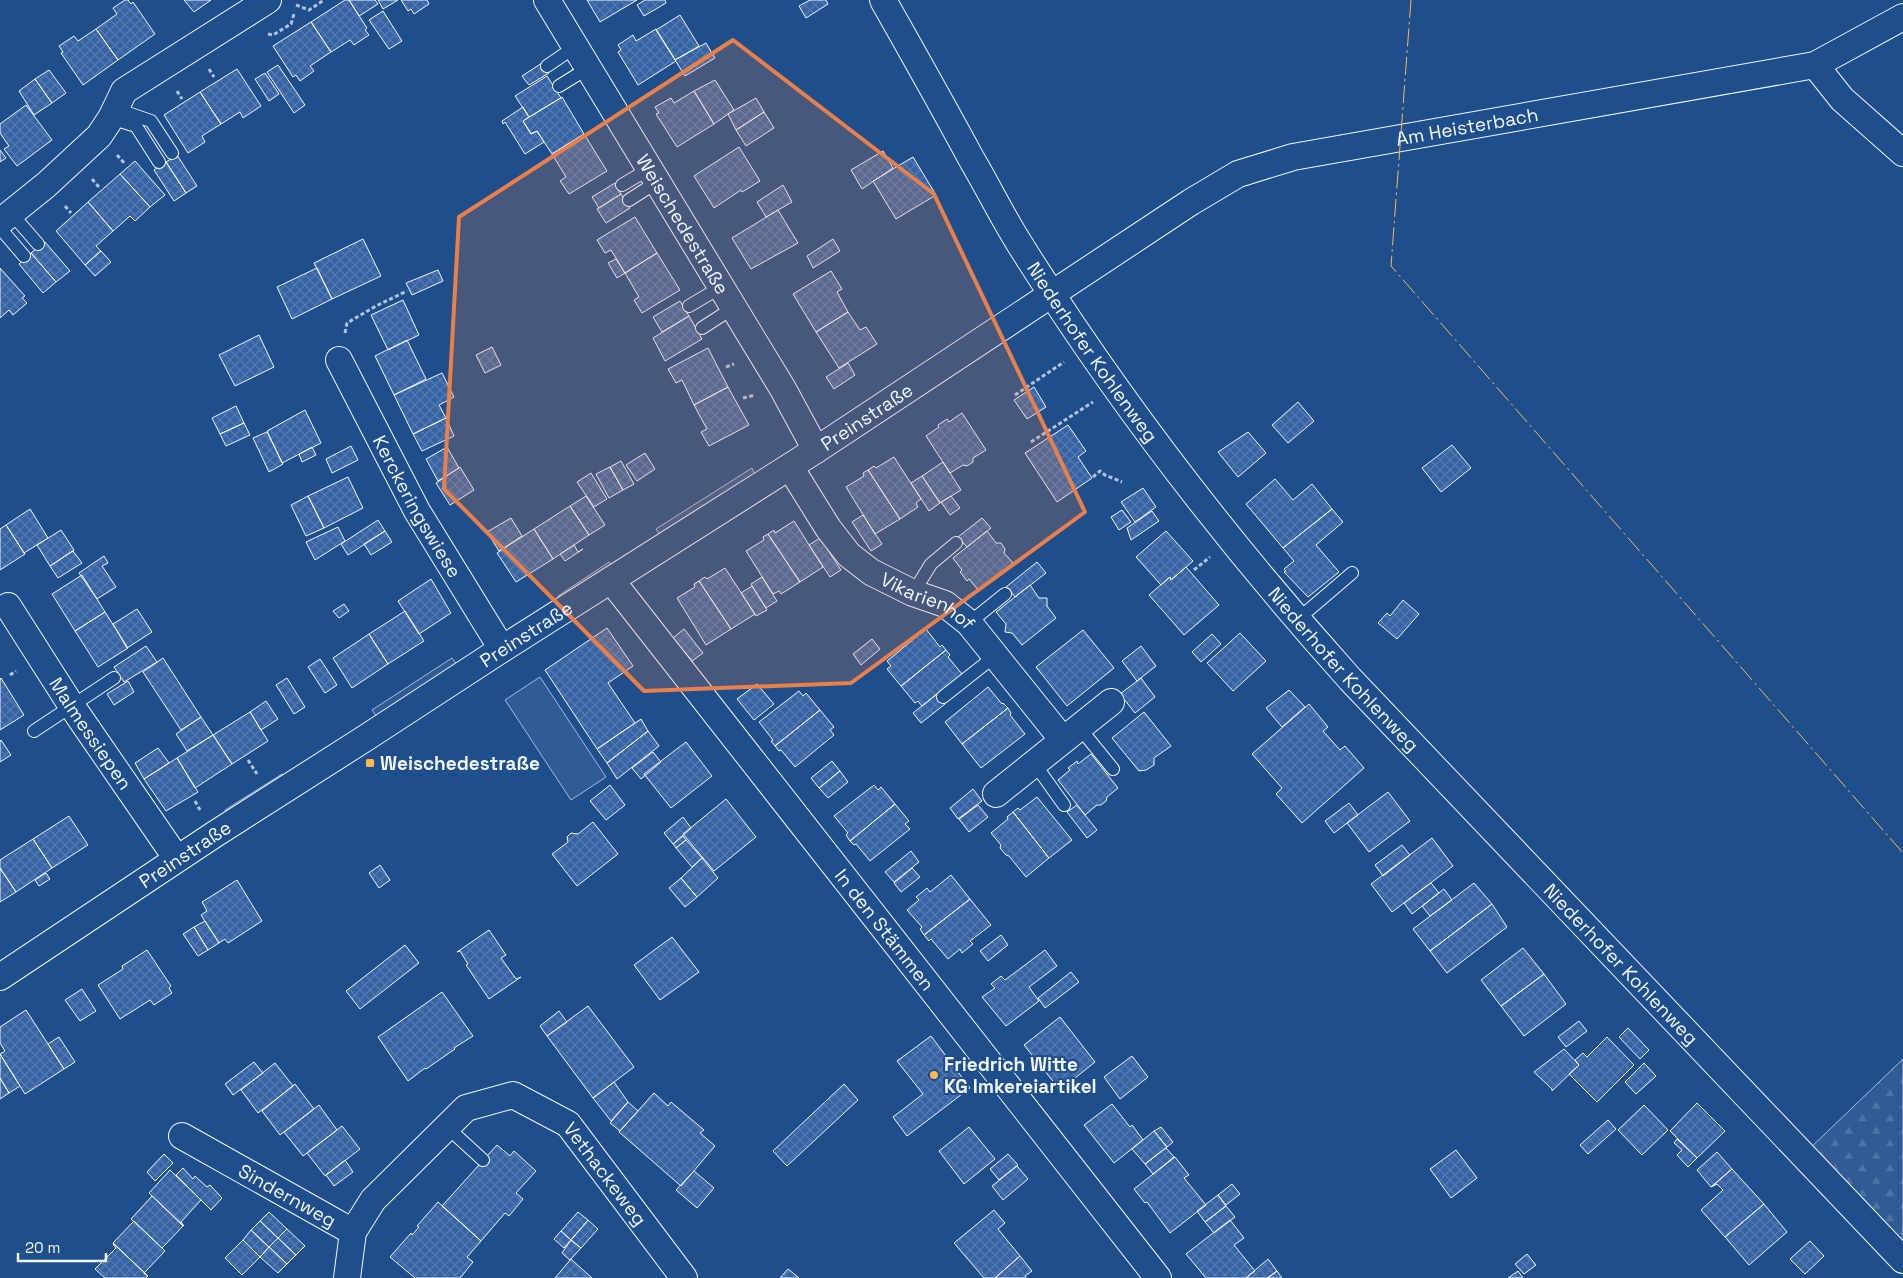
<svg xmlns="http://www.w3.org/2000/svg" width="1903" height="1278" viewBox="0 0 1903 1278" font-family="'Space Grotesk',sans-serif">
<defs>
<pattern id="forest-firs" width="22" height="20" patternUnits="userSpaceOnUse" patternTransform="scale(1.25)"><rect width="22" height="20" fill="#305b95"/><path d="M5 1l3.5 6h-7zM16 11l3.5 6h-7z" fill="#4e73a5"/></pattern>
<pattern id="building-cross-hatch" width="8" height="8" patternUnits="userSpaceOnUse" patternTransform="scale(1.25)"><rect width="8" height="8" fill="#3563a3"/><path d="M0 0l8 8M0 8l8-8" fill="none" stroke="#537ab1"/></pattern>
</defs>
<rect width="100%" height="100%" fill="#1f4e8c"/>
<path fill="#305b95" stroke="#a8bbd7" d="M752,468l4,9 -94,61 -6,-9z
M609,562l4,7 -51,33 -4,-6z
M452,658l5,7 -80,52 -5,-7z
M540,677l66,100 -35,23 -66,-100z
M282,774l5,7 -57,37 -5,-8z"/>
<path fill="url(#forest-firs)" stroke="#a8bbd7" d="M1903,1059v201l-100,-105z"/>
<path fill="url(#building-cross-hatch)" stroke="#f2f6ff" d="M125,0h3l3,4 2,-2 22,32 -37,26 -22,-31 21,-15 -4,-6z
M184,0h27l-17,12z
M345,0h4l18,28 -2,2 4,5 -15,10 -4,-5 -19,12 -20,-30z
M349,0h26l3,4 -19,12z
M378,0h20l-15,9z
M401,0h26l2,4 -15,10 -3,-5 -3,2z
M587,0h50l-37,22z
M645,0h20l1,3 -22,13 -7,-11z
M810,0h16l2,4 -22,14 -7,-12z
M383,11l19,30 -13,8 -20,-29z
M680,15l19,31 -24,14 -19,-30z
M311,22l20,30 -21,14 4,5 -14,10 -4,-6 -3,2 -20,-31z
M96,29l22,31 -35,25 -22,-32 2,-1 -4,-6 15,-10 4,5z
M656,29l20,32 -38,24 -20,-33 3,-2 -3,-5 15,-10 3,6z
M706,43l9,15 -30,18 -10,-16z
M542,63l7,10 -20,12 -7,-9z
M278,65l27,40 -11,8 -27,-41z
M237,69l24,37 -18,12 -3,-6 -19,12 -21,-32z
M49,70l17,23 -14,10 -17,-24z
M265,73l14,21 -10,7 -14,-22z
M547,76l14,22 -32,19 -14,-21z
M35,79l17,24 -18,12 -15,-24z
M715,80l19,30 -20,14 -20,-33z
M694,91l20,33 -37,23 -21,-33 3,-1 -4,-6 16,-9 3,5z
M200,92l21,32 -19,12 3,6 -17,11 -24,-38z
M562,97l22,37 -32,20 -15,-23 -6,3 -8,-13z
M756,98l8,14 -28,18 -8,-16z
M26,105l26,35 -35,26 -13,-17 5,-3 -9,-13v-9z
M523,107l6,10 -6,4 8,13 6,-3 7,11 -19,12 -20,-32 -2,2 -1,-3z
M764,112l10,16 -28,18 -10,-16z
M584,134l23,37 -38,23 -9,-13 6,-4 -14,-23z
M739,147l21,34 -18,11 -1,-2 -27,18 -20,-32z
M0,150l6,8 -6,4z
M883,151l10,17 -31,21 -11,-19z
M177,155l20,31 -11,7 -20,-31z
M913,157l23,38 -40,24 -23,-38z
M135,161l30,34 -15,12 -30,-33z
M166,162l20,31 -12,8 -20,-31z
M120,174l30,33 -15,14 -5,-5 -17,15 -25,-29z
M615,183l6,11 -22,14 -7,-11z
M783,185l9,17 -26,15 -9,-15z
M621,194l9,14 -24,15 -9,-14z
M88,202l25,29 -17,15 5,5 -16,14 -29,-34z
M778,210l20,33 -47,26 -19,-31z
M635,217l22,36 -32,20 -14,-23 -6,3 -8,-13z
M363,239l18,37 -49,23 -18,-36z
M833,239l7,12 -27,17 -6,-12z
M45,242l25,29 -14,11 -25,-29z
M101,251l10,11 -16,14 -10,-11z
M31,253l25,29 -13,11 -24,-29z
M657,253l23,37 -38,23 -8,-13 5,-3 -14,-24z
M616,259l9,14 -8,5 -9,-15z
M0,268l25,28 -3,2 5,5 -14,12 -4,-5 -9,8z
M317,268l15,31 -40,20 -15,-32z
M438,270l5,11 -31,14 -6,-12z
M831,271l11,18 -5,3 11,20 -32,20 -23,-38z
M403,300l16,35 -31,15 -17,-35z
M680,301l9,15 -27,16 -9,-15z
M848,312l12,18 6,-3 11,17 -38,24 -23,-36z
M689,316l13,23 -37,22 -12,-23z
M259,335l15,32 -39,19 -16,-31z
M407,340l19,39 -32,16 -19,-39z
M492,347l9,18 -16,8 -9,-18z
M708,348l20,39 -34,18 -12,-25 -6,3 -8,-14z
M848,363l7,12 -21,14 -8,-12z
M442,373l12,24 -15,8 7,13 -33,16 -19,-39z
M728,387l21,38 -40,21 -8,-14 6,-3 -13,-24z
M1034,387l12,20 -19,12 -13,-19z
M1298,402l16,19 -26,22 -16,-18z
M236,406l8,17 -24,11 -8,-16z
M305,410l16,33 -39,20 -15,-32z
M962,413l24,37 -13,8v4l-6,4 -4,-1 -13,8 -24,-37 13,-9 -1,-2 9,-6 2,3z
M446,418l8,18 -32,15 -9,-17z
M244,423l6,12 -24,11 -6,-12z
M1068,425l18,26 -8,6 14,21 -35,24 -32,-49z
M267,432l16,32 -14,8 -16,-34z
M1248,432l18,21 -28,24 -20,-25z
M1452,445l19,23 -30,24 -19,-24z
M351,446l7,14 -26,13 -6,-14z
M312,447l4,8 -14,7 -3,-8z
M447,447l12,21 -21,13 -12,-22z
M645,453l10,16 -18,12 -11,-16z
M894,457l27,42 -5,4 2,4 -18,12 -32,-49 6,-4 2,2z
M621,461l13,23 -11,6 -13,-23z
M943,462l18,28 -21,13 -18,-27z
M460,467l14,23 -24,15 -14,-22z
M610,467l13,23 -14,8 -13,-24z
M868,470l32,49 -25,15 -29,-47 18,-11 -1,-3z
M591,473l16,26 -13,8 -17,-25z
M922,476l18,27 -11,8 -18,-28z
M348,477l15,31 -39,20 -16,-32z
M1275,479l18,21 19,-16 20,25 -49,39 -37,-44z
M1143,488l13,19 -21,15 -14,-20z
M308,496l16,32 -18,8 -15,-31z
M586,496l19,29 -16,10 -19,-29z
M951,496l9,12 -10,7 -9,-13z
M570,506l19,29 -36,24 -19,-30z
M30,509l18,29 -24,15 -18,-28z
M1332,509l11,13 -27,23 23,27 -31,25 -24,-25 2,-1 -2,-2 10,-8 -11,-13z
M1122,510l9,12 -12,8 -8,-13z
M1152,511l7,10 -28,19 -4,-12z
M863,515l19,29 -11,7 -19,-29z
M511,518l11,18 -23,15 -12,-19z
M982,518l9,10 -24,19 -9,-10z
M378,520l7,11 -37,24 -7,-11z
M794,521l29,46 -23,15 -32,-48 6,-4 1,3z
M6,525l19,29 -25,16v-41z
M338,527l7,14 -30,19 -9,-18z
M534,529l19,30 -37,23 -19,-29z
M61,530l13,20 -24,16 -13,-21z
M385,531l7,11 -21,13 -7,-11z
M987,531l9,12h5l4,6 -1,4 10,11 -35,27 -10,-12 -2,2 -7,-9 2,-2 -9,-12z
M1166,531l27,30 -22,19 -1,-3 -9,8 -25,-28z
M768,534l32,48 -19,12 -2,-3 -6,3 -27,-43 18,-11 -1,-3z
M820,538l21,32 -11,7 -21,-32z
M574,545l4,7 5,-3 -18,12 -5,-7z
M73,551l9,12 -24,15 -8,-12z
M104,556l4,7 -6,3 14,21 -19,12 -18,-26z
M1037,562l9,11 -31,24 -9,-10z
M1186,567l33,38 -35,30 -35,-40 21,-18 1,3z
M725,568l30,46 -24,15 -32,-48 6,-4 2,2z
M82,575l23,37 -30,19 -23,-37z
M762,577l15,24 -11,7 -15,-24z
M431,579l20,34 -32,21 -21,-33z
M699,581l32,48 -25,16 -29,-47 18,-11 -1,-3z
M1030,585l9,13h8v8l9,12 -34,27 -10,-12 -7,-1 1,-8 -10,-12z
M752,586l15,24 -11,6 -15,-23z
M1403,600l16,14 -22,25 -19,-16 9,-10 3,3z
M344,604l5,7 -10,7 -6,-7z
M137,609l15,23 -25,16 -14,-24z
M405,611l19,30 -36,23 -19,-30z
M105,612l23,36 -30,19 -23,-36z
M607,628l26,38 -25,17 27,40 -38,26 -52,-79z
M684,629l19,24 -11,8 -19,-23z
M926,629l14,18 2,-2 4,5 -45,36 -14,-17 4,-3 -4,-5z
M1083,630l31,38 -47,38 -31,-39z
M1240,633l26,28 -33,30 -26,-28z
M369,634l19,30 -36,24 -19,-30z
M1212,634l9,10 -20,18 -9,-10z
M872,639l8,10 -19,16 -8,-11z
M146,646l11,16 -33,20 -10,-15z
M1141,646l15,20 -19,15 -15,-20z
M946,650l4,5 -2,2 14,17 -40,32 -4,-5 -3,2 -14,-17z
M163,658l38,59 -20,13 -38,-58z
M320,659l17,26 -12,8 -17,-26z
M1,678l23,37 -24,15v-51z
M287,678l18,29 -11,7 -18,-29z
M1141,678l14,19 -20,16 -15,-19z
M128,681l6,11 -20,13 -7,-11z
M757,684l17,20 -20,16 -17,-21z
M988,687l14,17 1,-1 5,5 -46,36 -17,-22z
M1289,690l16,17 -23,20 -16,-19z
M799,691l4,5 3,-3 14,17 -45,36 -4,-5 2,-1 -14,-18z
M937,694l8,10 -24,19 -8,-10z
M266,701l12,18 -17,11 -11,-18z
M1309,704l19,23 -5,4 17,19 5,-4 19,22 -62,55 -26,-29 6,-6 -30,-34z
M1008,708l3,5 -1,2 15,19 -44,34 -19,-24z
M820,710l14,17 -4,3 4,5 -39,32 -14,-17 -2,1 -4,-5z
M250,712l18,29 -36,23 -19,-29z
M1144,712l27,34 -17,12v7l-8,5 -7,1 -27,-33z
M201,717l12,18 -26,16 -11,-17z
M641,719l7,12 -41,32 -10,-14z
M648,731l11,15 -42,33 -10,-16z
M213,735l19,29 -37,24 -18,-30z
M1,740l10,15 -11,7v-21z
M686,742l26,34 -41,32 -27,-34z
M158,748l11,15 -25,16 -9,-16z
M653,752l8,10 -20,17 -9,-11z
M1091,754l27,34 -11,9 -1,4 -5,4h-4l-12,10 -27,-35 12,-10 -2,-2 9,-7 1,3z
M177,758l21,34 -32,19 -22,-32z
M832,761l8,10 -21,17 -8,-10z
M840,771l8,11 -20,16 -9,-10z
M610,785l15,20 -19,15 -16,-19z
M874,785l4,5 3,-3 14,17 -45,37 -4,-6 2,-2 -14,-17z
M973,789l9,12 -24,18 -8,-11z
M1388,792l22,29 -41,31 -22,-29z
M1037,797l35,43 -23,18 -36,-46 5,-4 2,2z
M726,799l30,38 -42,34 -31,-37z
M1349,803l9,12 -24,18 -9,-12z
M895,804l14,17 -4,3 5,5 -40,32 -14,-17 -2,1 -4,-4z
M978,805l10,12 -19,15 -10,-13z
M1077,805l20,25 -10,8 -20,-26z
M1013,812l36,46 -23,19 -17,-21 -3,-1 -6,-7 1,-3 -10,-12 17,-14 -1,-2z
M69,816l19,29 -36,23 -19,-29z
M683,817l8,11 -18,16 -9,-11z
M593,822l25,32 -41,32 -25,-32 16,-12 -1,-5 4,-4 7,1z
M683,836l3,4 -10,8 -3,-4z
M1432,838l21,28 -61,46 -21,-28z
M33,839l19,29 -36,24 -16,-24v-8z
M686,840l16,18 -10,9 -16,-19z
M1402,845l8,10 -27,21 -8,-11z
M911,851l8,11 -25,20 -9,-10z
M702,858l16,20 -21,19 -16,-19z
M380,865l10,15 -11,8 -10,-15z
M0,868l16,24 -16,10z
M912,868l8,9 -19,15 -7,-9z
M46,873l4,6 -11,7 -4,-6z
M951,875l19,24 -46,36 -4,-6 2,-2 -15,-17 12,-10 -3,-3 11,-9 3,4z
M681,878l16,19 -12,10 -16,-19z
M237,880l25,41 -34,22 -3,-4 -6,4 -18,-28 6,-4 -5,-9z
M1431,883l8,10 -27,21 -8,-11z
M1474,883l18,21 -62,47 -17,-22z
M1444,889l8,11 -22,16 -8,-10z
M970,899l21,26 -21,16 3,3 -11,9 -2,-4 -12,10 -17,-20 -2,2 -5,-6z
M1492,904l15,23 -60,46 -17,-22z
M205,921l14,22 -11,7 -14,-23z
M194,927l14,23 -10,6 -15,-22z
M489,930l17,25 -5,3 15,21 5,-2 -32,22 -23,-34 2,-1 -8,-13 -3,1z
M1001,935l7,10 -20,16 -8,-10z
M672,937l27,35 -39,28 -26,-35z
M405,945l14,18 -59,46 -14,-18z
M1523,948l21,26 -43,32 -20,-26z
M147,950l24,36 -2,2 3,5 -18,12 -4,-5 -30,19 -22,-34 25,-16 -1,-3z
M1045,950l12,16 -28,21 10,14 -33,25 -24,-29 13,-9 -4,-4 10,-8 4,4z
M1071,972l8,10 -34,26 -7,-10z
M1544,974l22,30 -42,32 -23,-30z
M82,989l14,22 -16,10 -15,-21z
M442,992l31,44 -19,12 1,1 -29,20 -1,-1 -17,13 -30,-44z
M588,1006l46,61 -41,31 -46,-62z
M26,1010l38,59 -39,25 -25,-40 5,-3 -5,-8v-16z
M559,1011l8,11 -20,14 -7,-10z
M1060,1017l35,45 -35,28 -36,-45z
M1579,1021l8,10 -21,16 -8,-10z
M1628,1028l21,22 -9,9 -21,-22z
M931,1036l39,52 -63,48 -14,-19 30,-23 -26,-33z
M59,1037l16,25 -11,7 -16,-25z
M1607,1037l27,28 -37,37 -28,-28 10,-9 -4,-5 8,-7 4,4z
M1564,1049l15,16 -27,26v-2l-18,-17z
M0,1054l20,32 -11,7 -9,-15z
M1132,1056l16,21 -28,22 -16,-22z
M254,1062l9,11 -30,22 -8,-11z
M275,1063l18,23 -35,27 -17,-23z
M1644,1063l12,13 -20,18 -11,-12z
M0,1078l9,15 -9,6z
M614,1082l14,20 -17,19 -18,-23z
M295,1084l19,25 -34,26 -18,-24z
M844,1084l14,16 -71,66 -14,-15z
M654,1093l14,13 3,-4 33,28 -4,3 15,13 -34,40 -62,-54z
M628,1102l10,9 -18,20 -10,-8z
M1697,1103l28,28 -28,27 -27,-27z
M1112,1104l18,23 2,-2 11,15 -29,23 -30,-38z
M319,1105l18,25 -34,26 -19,-24z
M1644,1105l24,25 -26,25 -24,-25z
M1608,1120l8,9 -28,25 -8,-9z
M342,1126l18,23 -35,27 -18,-23z
M969,1127l26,32 -31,25 -25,-33z
M1161,1127l12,15 -6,5 -13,-16z
M1154,1131l13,16 -22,17 -13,-15z
M1677,1139l20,19 -9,9 -11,-12 5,-5 -8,-7z
M497,1145l13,11 4,-5 22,20 -20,22 7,6 -14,17 -4,-3 -24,28 -39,-35z
M1166,1148l8,9 -21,17 -8,-10z
M1456,1150l21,28 -26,20 -21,-29z
M1717,1152l15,17 -21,18 -14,-17z
M164,1154l9,9 -18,18 -8,-9z
M1008,1154l10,11 -19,15 -9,-11z
M1175,1157l14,18 -5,3 22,27 -36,28 -23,-31 -2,1 -11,-14z
M345,1160l8,12 -19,14 -8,-11z
M1017,1166l11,13 -25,21 -11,-14z
M183,1168l10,11 2,-3 12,11 3,-2 12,13 -11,12 -35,-35z
M1732,1169l32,35 -39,33 -24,-27 22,-20 -6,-6 -6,3z
M170,1170l31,30 -20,22 3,4 -35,-33z
M694,1171l20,17 -17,20 -21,-18z
M1232,1184l8,10 -14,11 -8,-10z
M1218,1195l8,11 -21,16 -8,-11z
M152,1196l31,30 -21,22 -31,-29z
M438,1202l43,39 -14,16 6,5 -13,16h-45l-25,-21 21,-24 1,2 7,-8 -2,-1z
M1764,1204l23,28 -38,33 -24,-28z
M1226,1206l9,11 -21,16 -9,-11z
M994,1210l11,13 -7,6 22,27 -25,22h-11l-30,-35z
M269,1212l18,17 -9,9 -18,-17z
M578,1212l10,8 -17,20 -10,-9z
M588,1220l10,9 -17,19 -10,-8z
M1230,1220l14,18 -10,7 21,26 -9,7h-40l-20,-24z
M134,1221l31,30 -21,22 4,3 -35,-33z
M260,1221l18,17 -9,9 -18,-17z
M287,1229l18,17 -9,9 -18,-17z
M251,1230l18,17 -9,10 -17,-17z
M561,1231l10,9 -7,8 -10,-9z
M278,1238l18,17 -9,9 -18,-17z
M243,1240l17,17 -18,18 -17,-17z
M571,1240l10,8 -11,12 -8,-7z
M1810,1241l14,15 -19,18 -15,-15z
M113,1244h1l34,32 -2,2h-41l-10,-9 21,-21z
M269,1247l18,17 -9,9 -18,-16z
M1527,1254l9,11 -12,9 -9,-10z
M1020,1256l12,15 -7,5 1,2h-31z
M571,1259l1,1 20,18h-37z
M1268,1259l9,12 -10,7h-21z
M788,1269l11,9h-19z
M1277,1271l5,7h-14z
M1518,1271l5,7h-15z"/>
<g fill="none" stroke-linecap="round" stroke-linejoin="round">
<defs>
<path id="service" d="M547,66l28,-19
M559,86l29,-18
M116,109l35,12 21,32
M111,118l25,8 23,36
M622,185l27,-16
M629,200l28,-18
M11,213l27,31
M0,228l24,28
M689,306l32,-19
M702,328l31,-20
M913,593l18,-29 25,-21
M1297,620l55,-47
M969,623l36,-29
M943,697l52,-41
M1079,727l34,42
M34,731l80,-53
M1034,763l30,42
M447,1127l36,33"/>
<g id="minor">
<path id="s1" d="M547,0l236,389 33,61"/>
<path id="s2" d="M883,0c30,53 60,106 89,160 16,27 30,56 47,83 97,155 209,300 331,436l553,581"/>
<path d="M1815,65l27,34 61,54"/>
<path d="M0,222l46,-37 53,-49 12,-18 13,-27 144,-91"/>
<path id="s3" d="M339,360l78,151 85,138"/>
<path id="s4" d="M790,467l38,61 21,27 22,17 42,21 32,11 24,19 94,117"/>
<path id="s5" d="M611,580l547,698"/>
<path id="s6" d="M8,606l63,99 106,154"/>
<path d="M996,794l115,-92"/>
<path id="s7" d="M0,977l215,-143 149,-95 138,-90 314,-199 375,-248 47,-28 55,-17 522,-92 88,-48"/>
<path id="s8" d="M182,1136l171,96"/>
<path id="s9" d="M347,1278l6,-46 20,-32 93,-92 47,-13 55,29 116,154"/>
</g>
</defs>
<use href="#service" stroke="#f2f6ff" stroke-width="14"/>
<use href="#minor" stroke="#f2f6ff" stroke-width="28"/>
<path stroke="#b3c4dc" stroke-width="3" stroke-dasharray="4 2.5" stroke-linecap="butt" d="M296,5l13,5 15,-10
M268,34l5,1 18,-11 3,-10
M209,69l5,8
M177,91l5,8
M117,155l8,9
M92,179l7,8
M65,206l6,7
M345,333l2,-10 29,-17 31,-15
M726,367l8,-3
M1015,395l49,-33
M743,398l12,-3
M1031,442l62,-40
M1093,477l7,-6 5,4 17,7
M1194,570l16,-13
M10,675l6,-4
M248,760l9,14
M195,801l5,9"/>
<use href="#service" stroke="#1f4e8c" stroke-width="12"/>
<use href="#minor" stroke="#1f4e8c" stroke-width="26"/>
<path stroke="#ffb74d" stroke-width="1" stroke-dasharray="18 4 2.5 4" stroke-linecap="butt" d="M1411,0l-20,266 512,587"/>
</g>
<path fill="#ea8049" fill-opacity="0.2" stroke="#ea8049" stroke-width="4" stroke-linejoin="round" d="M733,40l201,154 151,318 -234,171 -207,8 -200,-202 15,-272z"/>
<g fill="#ffb74d" stroke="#1f4e8c" stroke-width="2">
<rect x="365" y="758" width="10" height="10" rx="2.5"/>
<circle cx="934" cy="1075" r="5"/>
</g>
<g text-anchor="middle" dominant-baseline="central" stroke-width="4" stroke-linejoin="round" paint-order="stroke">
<g font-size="19" fill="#f2f6ff" stroke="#1f4e8c">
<text stroke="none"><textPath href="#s7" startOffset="1710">Am Heisterbach</textPath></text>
<text stroke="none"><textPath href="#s1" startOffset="262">Weischedestraße</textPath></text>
<text stroke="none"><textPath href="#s2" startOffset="410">Niederhofer Kohlenweg</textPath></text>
<text stroke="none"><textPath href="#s7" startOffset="1032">Preinstraße</textPath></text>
<text stroke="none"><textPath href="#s3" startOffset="166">Kerckeringswiese</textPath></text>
<text stroke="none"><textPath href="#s4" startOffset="198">Vikarienhof</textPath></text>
<text stroke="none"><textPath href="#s7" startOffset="628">Preinstraße</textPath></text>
<text stroke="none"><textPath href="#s2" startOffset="815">Niederhofer Kohlenweg</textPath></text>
<text stroke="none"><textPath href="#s6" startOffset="152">Malmessiepen</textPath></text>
<text stroke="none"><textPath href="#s7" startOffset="222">Preinstraße</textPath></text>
<text stroke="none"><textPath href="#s5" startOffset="444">In den Stämmen</textPath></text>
<text stroke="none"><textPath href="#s2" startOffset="1220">Niederhofer Kohlenweg</textPath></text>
<text stroke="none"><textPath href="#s9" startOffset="388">Vethackeweg</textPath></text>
<text stroke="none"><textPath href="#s8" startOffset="121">Sindernweg</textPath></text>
</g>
<g font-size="19" font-weight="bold" fill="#f2f6ff" stroke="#1f4e8c" text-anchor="start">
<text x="380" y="763">Weischedestraße</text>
<text x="944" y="1064">Friedrich Witte<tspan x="944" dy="22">KG Imkereiartikel</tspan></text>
</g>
</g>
<path d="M18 1253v8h88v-8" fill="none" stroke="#f2f6ff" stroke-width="2.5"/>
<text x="25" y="1253" font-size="15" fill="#f2f6ff" stroke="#1f4e8c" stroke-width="4" paint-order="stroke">20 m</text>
</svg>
